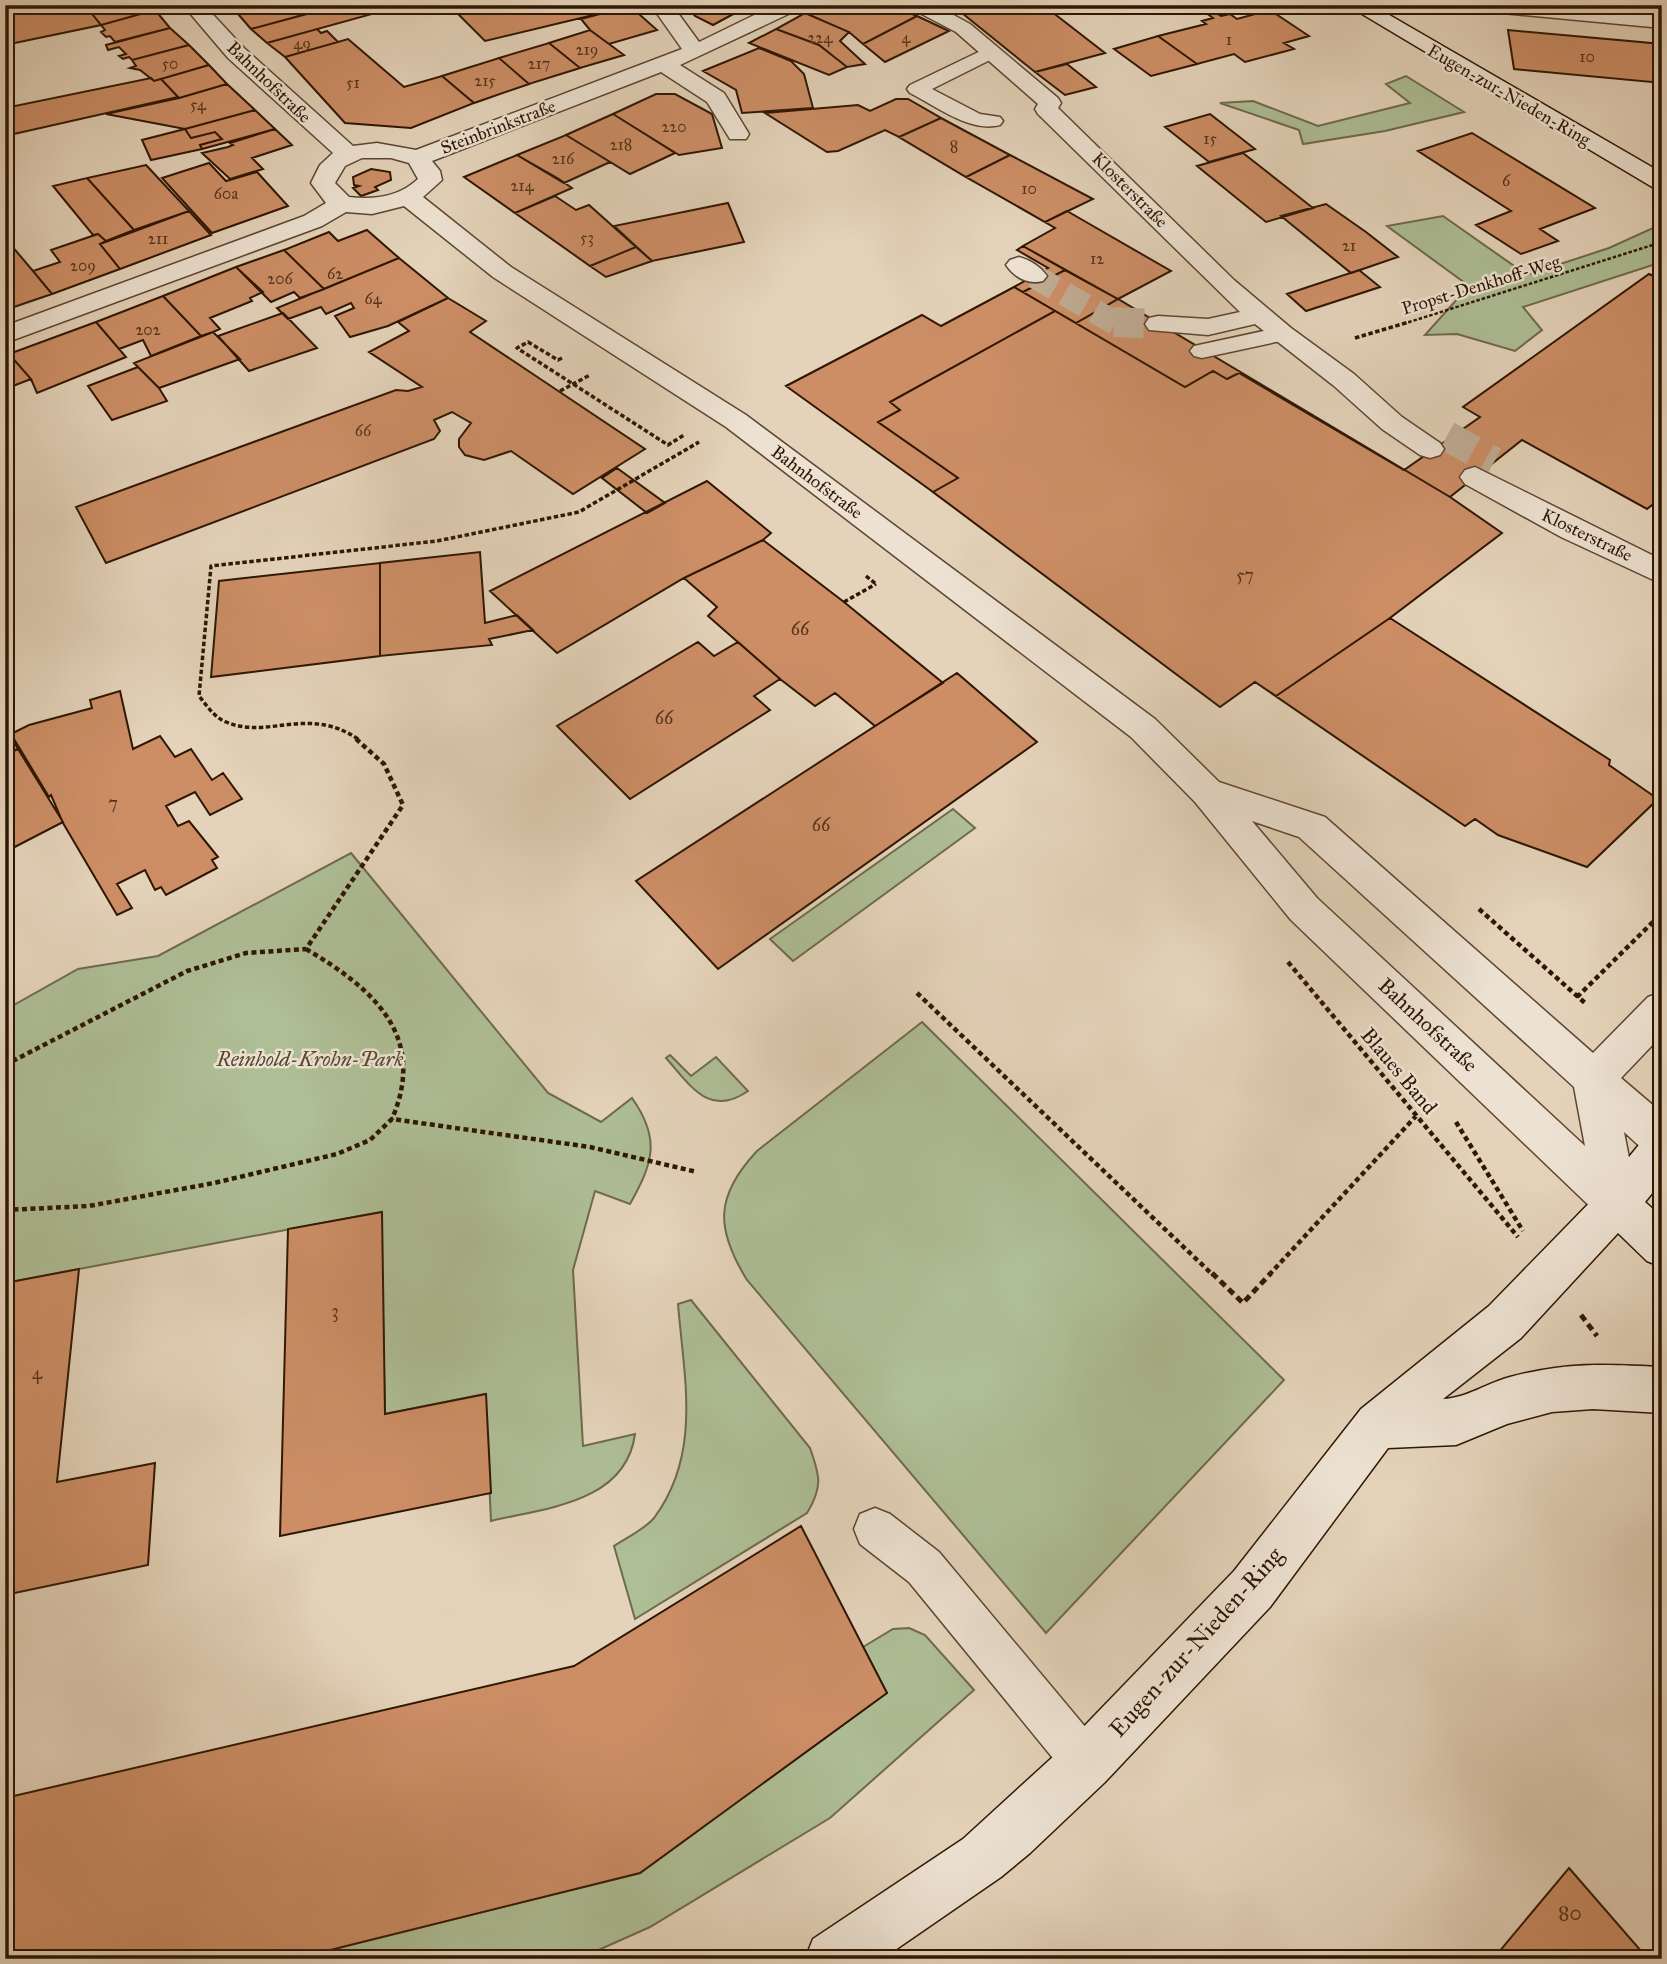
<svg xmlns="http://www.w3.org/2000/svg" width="1667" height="1964" viewBox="0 0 1667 1964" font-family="'IM FELL Great Primer',serif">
<rect width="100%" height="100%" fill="#e4d3ba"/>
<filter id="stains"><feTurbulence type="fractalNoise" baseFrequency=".00286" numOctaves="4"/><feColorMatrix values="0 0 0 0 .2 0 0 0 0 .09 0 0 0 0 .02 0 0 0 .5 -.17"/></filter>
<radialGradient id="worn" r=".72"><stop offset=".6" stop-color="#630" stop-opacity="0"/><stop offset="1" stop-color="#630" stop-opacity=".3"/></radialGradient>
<path fill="#aebe95" stroke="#6e6a4c" stroke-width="2" d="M1406,76l58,36 -79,19 -82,13 -4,-14 -79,-27 33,-2 65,25 92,-23 -24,-19z
M1443,216l84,59 82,-27 46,-21 7,4v31l-139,45 19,23 -27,21 -58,-17 -32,1 44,-49 -82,-60z
M953,809l22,19 -182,133 -23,-22z
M351,853l197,240 53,29 31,-24c29,41 21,65 -2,106l-35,-13 -22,79 10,176 52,-12c-9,69 -90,74 -144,87l-6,-127 -100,20 -4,-202 -376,71v-273l73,-41 80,-13z
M922,1022l362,358 -238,253 -299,-353c-32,-52 -32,-84 10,-129z
M670,1055l21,21 25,-19 32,34c-39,27 -57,-5 -82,-33z
M691,1300l119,148c10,28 13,39 -3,65l-172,106 -21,-73c12,-8 31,-17 40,-28 48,-64 30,-140 24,-214z
M909,1628l16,7 49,55 -144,128 -180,109 -65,29 -8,3h-283l346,-86 247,-180 -24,-46 30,-18z"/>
<path fill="#cd8e66" stroke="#2e1603" stroke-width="2" d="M31,5h54l16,20 -96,20v-34z
M85,5h66l4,5 -54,15z
M230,5h43l-35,9z
M273,5h63l1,1 -86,23 -13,-15z
M366,5l6,9 -105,29 -16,-14 88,-24z
M463,5h172l-150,36 -33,-33z
M685,5h65l-37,20 -18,-9z
M820,5h71l26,11 -54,28 -14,-12 -44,-19z
M952,5h91l62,48 -70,19z
M630,6l27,24 -48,14 -19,-14 -9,-11z
M155,10l15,18 -55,14 -5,-6 -4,1 -5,-5 4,-2 -4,-5z
M1270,10l39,26 -25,7 10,6 -49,13 -11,-8 -37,10 -39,-28 48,-12 -4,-3 11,-3 -7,-5 7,-2 8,5 9,-2 7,5z
M805,13l44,19 -9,9 25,23 -18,3 -28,-22 -43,-16z
M917,16l32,15 -64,31 -22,-18z
M170,28l19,17 -57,15 -3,-3 -6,2 -4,-3 7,-2 -7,-7 -11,3 -2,-5z
M317,29l4,4 6,-2 11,11 -53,15 -18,-14z
M776,29l43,16 28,22 -18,8 -80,-32z
M590,30l34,25 -44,13 -31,-25z
M1508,30l154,14v39l-148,-14z
M1158,36l39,28 -46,12 -37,-27z
M348,39l56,48 38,-11 32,27 -63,25 -66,-5 -60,-66z
M549,43l31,25 -51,16 -30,-26z
M189,45l20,20 -55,16 -14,-11 -10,-2 6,-2 -4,-6z
M759,48l32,13 13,13 9,34 -71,5 -6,-23 -33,-19z
M499,58l30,26 -55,19 -32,-27z
M1067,64l29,23 -31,8 -30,-23z
M209,65l18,19 -48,14 -18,-19z
M151,78l3,3 7,-2 17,18 -173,39v-28z
M227,84l28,26 -70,19 -79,-15 73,-16z
M656,94h19l37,20 10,34 -43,7 -66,-41z
M896,99h12l33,19 -42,19 -14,-7 -47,21 -11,1 -62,-39 93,-8 12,6z
M255,110l20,19 -73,20 -2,-4 22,-6 -7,-7 -24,6 -6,-9z
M613,114l62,39 -45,21 -64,-39z
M1210,114l45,35 -46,13 -44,-35z
M941,118l69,37 -44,22 -67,-40z
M185,129l6,9 24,-6 7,7 -22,6 2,4 -51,11 -9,-20z
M275,129l17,16 -40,13 11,11 -33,10 -28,-26 26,-6 5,-2 -3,-2z
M1472,133l123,75 -55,21 18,12 -37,13 -45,-29 35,-14 -93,-60z
M566,135l44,27 -46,21 -47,-28z
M1243,153l70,55 -47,14 -69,-56z
M517,155l42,24 13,9 -57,25 -51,-36z
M1010,155l83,44 -48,23 -79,-45z
M209,163l17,18 31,-9 31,34 -76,27 -50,-55z
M146,165l43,46 -55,19 -47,-52z
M371,169l19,3 1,8 -16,7 3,3 -17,6 -8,-8 6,-2 -5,-1 -1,-8z
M87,178l47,52 -28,11 -8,-7 -5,1 -40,-49z
M555,196l21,14 13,-5 47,42 -46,19 -75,-53z
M728,203l16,39 -92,19 -38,-35z
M1326,204l40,28 32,25 -47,16 -70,-57z
M189,211l22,24 -91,34 -20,-25z
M1067,211l104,60 -53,28 -95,-53 32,-18 -10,-6z
M367,230l32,28 -75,31 -40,-39 45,-18 9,9z
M98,234l8,7 -6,3 20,25 -68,25 -19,-23 27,-9 -9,-12z
M5,238l28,33 19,23 -47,16z
M1023,246l42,24 -42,22 -9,-5 34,-19 -31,-18z
M636,247l16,14 -46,16 -16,-11z
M284,250l40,39 -24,9 -6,-6 -23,10 -35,-35z
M399,258l49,40 -60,28 -38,11 -15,-21 19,-8 -3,-5 -25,11 -5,-7 -33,12 -11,-11z
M236,267l27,25 -13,6 2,3 -42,17 10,11 -7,3 -12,4 -38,-40z
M1065,270l53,29 -42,24 -53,-31z
M1359,270l21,17 -74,24 -19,-17z
M1649,274l13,6v217l-15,12 -125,-69 -72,57 52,36 -112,85 -114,78 -21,-14 -35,25 -287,-215 25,-14 -80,-56 22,-12 -10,-8 165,-91 130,76 28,-16 14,8 12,-6 165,97 76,-53 -17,-10z
M1014,287l62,36 42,-24 332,198 52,36 -112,85 220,142 -1,5 49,34 -71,68 -89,-32 -23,-16 -10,7 -210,-144 -35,25 -287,-215 -147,-106 136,-71 19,11z
M163,296l38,40 -50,20 -8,-16 -24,9 -23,-27z
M448,298l38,23 -16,11 175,117 -72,45 -62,-43 -27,9 -19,-5 -6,-8v-8l12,-16 -19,-11 -18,8 6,11 -6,8 -328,124 -30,-56 320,-117 12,1 14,-4 -53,-35 40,-21 -11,-9z
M283,313l34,35 -68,23 -31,-35z
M96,322l30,35 -89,36 -6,-14 -22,-25z
M213,332l27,27 -81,29 -25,-25z
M9,354l22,25 -26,10v-33z
M138,367l21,21 8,13 -55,19 -24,-34z
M617,468l48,35 -18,10 -45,-35z
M707,481l64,52 -8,7 -79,38 -127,75 -67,-62z
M763,540l81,62 99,81 -68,43 -40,-33 -20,13 -35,-27 -72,-63 9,-9 -33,-29z
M480,552l5,71 32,-8 16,15 -44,9 3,6 -112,11v-93z
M380,563v93l-169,21 8,-96z
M698,642l16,14 24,-14 42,37 -26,17 16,14 -140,89 -73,-73z
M957,673l80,69 -319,227 -82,-88z
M120,691l13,58 27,-13 15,21 16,-8 21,31 11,-7 19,26 -32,16 -15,-23 -29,14 12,20 11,-5 29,36 -6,3 5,8 -51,27 -5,-8 -6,3 -10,-20 -28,14 15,24 -15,7 -54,-92 -12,-28 -2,2 -38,-63 18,-9 63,-17 -2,-8z
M5,724l13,25 -13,6z
M18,749l45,73 -58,30v-97z
M382,1212l3,202 101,-20 5,99 -211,43 8,-307z
M79,1269l-22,213 98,-19 -7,102 -143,30v-312z
M801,1526l86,167 -247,180 -346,86h-289v-161l569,-132z
M1569,1868l79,91h-155z"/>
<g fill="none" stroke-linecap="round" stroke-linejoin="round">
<path stroke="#c0ad95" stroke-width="24" stroke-dasharray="24 11" stroke-linecap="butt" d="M1034,276l83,48"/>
<path stroke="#c0ad95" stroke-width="30" stroke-dasharray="30 15" stroke-linecap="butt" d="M1114,322l44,2
M1447,436l47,26"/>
<defs>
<path id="lane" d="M991,46l9,6 -2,4 -66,33 48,25 20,3 3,4 -3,4c-30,8 -64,-19 -90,-32l-3,-4 3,-4z
M1282,327l8,2 3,5 -3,5 -88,19 -8,-2 -4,-5 4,-5z
M875,1508l15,6 49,38 163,195 7,16 -7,16 -16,7 -16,-7 -161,-197 -49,-38 -6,-15 6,-15z"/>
<path id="street" d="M183,5h21l40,43 109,98 24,-3 39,7 266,-101 -31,-44h21l27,37 76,-37h27l-3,4 -119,56 44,28 25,41 -3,5h-16l-23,-37 -46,-30 -229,89 8,10 2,9 -19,17 88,70 235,148 409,304 64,63 106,35 268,236 55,-56 14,-5v43l-41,43 41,35v46l-15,-6 -23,-21 14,72 -6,14 -15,6 -15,-6 -311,-298 -96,-118 -64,-65 -405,-310 -233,-150 -89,-71 -32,8 -26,-2 -24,14 -317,117v-17l299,-110 22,-13 -15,-20 9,-18 13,-12 -105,-95zM362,158h29l18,5 9,16c-19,18 -45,21 -69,18l-14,-14 10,-17zM1252,821l47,16 275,250 11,59 -268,-248z
M909,5h26l35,19 88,74 3,5 -3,5 176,172 57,48 63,46 48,43 38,26 4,6 -4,6 -10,3 -10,-3 -38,-26 -48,-43 -79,-62 -47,11 -59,-5 -4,-6 4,-6 9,-2 50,3 32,-7 -202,-198 -3,-5 3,-5 -82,-72 -44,-23z
M1471,5h79l112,11v12l-181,-17 -7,-2z
M1019,257c11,3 21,9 28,19l-4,5c-15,4 -28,-3 -37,-16l4,-5z
M1475,467l187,93v24l-101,-47 -96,-53 -5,-7 5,-7z"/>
<path id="secondary" d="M1347,5h25l290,168v17l-8,-2z
M1662,1130v51l-17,21 17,15v50l-15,-6 -29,-28 -97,105 -78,61c24,-1 44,-16 67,-22 57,-15 93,-13 152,-10v46l-69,-4 -41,3 -45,12 -51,21 -68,3 -118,159 -165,175 -75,71 -29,24 -119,82h-77l8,-20 150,-100 104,-95 167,-173 127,-162 128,-103 113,-116 45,-55z"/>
</defs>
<use href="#lane" stroke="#5c4531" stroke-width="3"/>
<use href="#street" stroke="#5c4531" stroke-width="3"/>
<use href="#secondary" stroke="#2e1603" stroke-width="3"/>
<path stroke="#2e1603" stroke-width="2.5" stroke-dasharray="3.5 2" stroke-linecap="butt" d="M1403,324l259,-82"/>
<path stroke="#2e1603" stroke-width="3.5" stroke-dasharray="4.5 2.5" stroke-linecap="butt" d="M1355,338l54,-16
M562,358l-4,2 -30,-18 -11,6 151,97 16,-10
M560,391l30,-16
M866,576l10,8
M844,602l32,-18
M358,739c-51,-34 -89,1 -132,-17 -12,-5 -19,-16 -27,-26l12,-130 226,-25 142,-29 120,-70"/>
<path stroke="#2e1603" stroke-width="4.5" stroke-dasharray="5 3.5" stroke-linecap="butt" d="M1479,909l106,94
M306,949c66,39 122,86 86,170
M1288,962l230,275
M917,993l296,282
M1577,997l85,-84
M5,1065l182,-94 59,-18 60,-4 97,-144 -19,-41 -29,-26
M1456,1122l67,109
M5,1210l84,-4 125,-23 123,-29 33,-14 22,-21 198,28 107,25
M1269,1275l147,-159"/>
<path stroke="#2e1603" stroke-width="5" stroke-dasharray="7 4.5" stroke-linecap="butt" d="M1212,1273l31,30 28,-30
M1581,1315l16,21"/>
<use href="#lane" fill="#ede2d2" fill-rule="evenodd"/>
<use href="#street" fill="#ede2d2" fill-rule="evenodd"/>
<use href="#secondary" fill="#ede2d2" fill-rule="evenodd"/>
</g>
<g text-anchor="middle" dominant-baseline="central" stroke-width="5" stroke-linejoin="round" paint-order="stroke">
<g font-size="16" fill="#56341c">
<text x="820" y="37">224</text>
<text x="906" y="37">4</text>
<text x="1229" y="39">1</text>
<text x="302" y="43">49</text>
<text x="587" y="49">219</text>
<text x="1587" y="56">10</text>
<text x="170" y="63">50</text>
<text x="539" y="63">217</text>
<text x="485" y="80">215</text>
<text x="353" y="82">51</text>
<text x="198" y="104">54</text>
<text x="674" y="126">220</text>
<text x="1210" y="138">15</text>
<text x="621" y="144">218</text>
<text x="954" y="146">8</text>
<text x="563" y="158">216</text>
<text x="1506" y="180">6</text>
<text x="522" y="185">214</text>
<text x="1029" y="188">10</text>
<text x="226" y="193">60a</text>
<text x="587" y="237">53</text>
<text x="158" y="238">211</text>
<text x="1349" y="245">21</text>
<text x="1097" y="258">12</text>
<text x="83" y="265">209</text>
<text x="335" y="273">62</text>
<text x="280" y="278">206</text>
<text x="373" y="298">64</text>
<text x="148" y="329">202</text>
<text x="363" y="430">66</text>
</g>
<g font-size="18" fill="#2e1603" stroke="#ede2d2">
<text transform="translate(269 82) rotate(44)">Bahnhofstraße</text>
<text transform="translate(1509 95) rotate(30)">Eugen-zur-Nieden-Ring</text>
<text transform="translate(498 127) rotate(-21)">Steinbrinkstraße</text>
<text transform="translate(1130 190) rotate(45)">Klosterstraße</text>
<text transform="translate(1481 285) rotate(-17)">Propst-Denkhoff-Weg</text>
<text transform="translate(817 482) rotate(37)">Bahnhofstraße</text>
<text transform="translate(1587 535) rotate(26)">Klosterstraße</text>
</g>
<g font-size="18" fill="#56341c">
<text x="1245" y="575">57</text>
<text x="800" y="629">66</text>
<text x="664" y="718">66</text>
<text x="113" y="803">7</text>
<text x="821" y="825">66</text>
<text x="335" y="1311">3</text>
<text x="37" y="1373">4</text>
</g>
<g font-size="21" fill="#2e1603" stroke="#ede2d2">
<text transform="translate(1428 1025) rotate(43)">Bahnhofstraße</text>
<text transform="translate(1399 1071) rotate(50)">Blaues Band</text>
</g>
<g font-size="21" font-style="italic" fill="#54482f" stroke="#ede2d2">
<text x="310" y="1059">Reinhold-Krohn-Park</text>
</g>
<g font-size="21" fill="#56341c">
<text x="1570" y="1913">80</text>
</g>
<g font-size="24" fill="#2e1603" stroke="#ede2d2">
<text transform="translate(1196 1642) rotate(-48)">Eugen-zur-Nieden-Ring</text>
</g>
</g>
<rect width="1667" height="1964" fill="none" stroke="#e4d3ba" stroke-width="28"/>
<rect x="7" y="7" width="1653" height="1950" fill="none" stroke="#2e1603" stroke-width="3.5"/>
<rect x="14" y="14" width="1639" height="1936" fill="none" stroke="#2e1603" stroke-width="2"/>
<rect width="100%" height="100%" filter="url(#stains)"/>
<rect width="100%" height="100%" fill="url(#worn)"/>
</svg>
